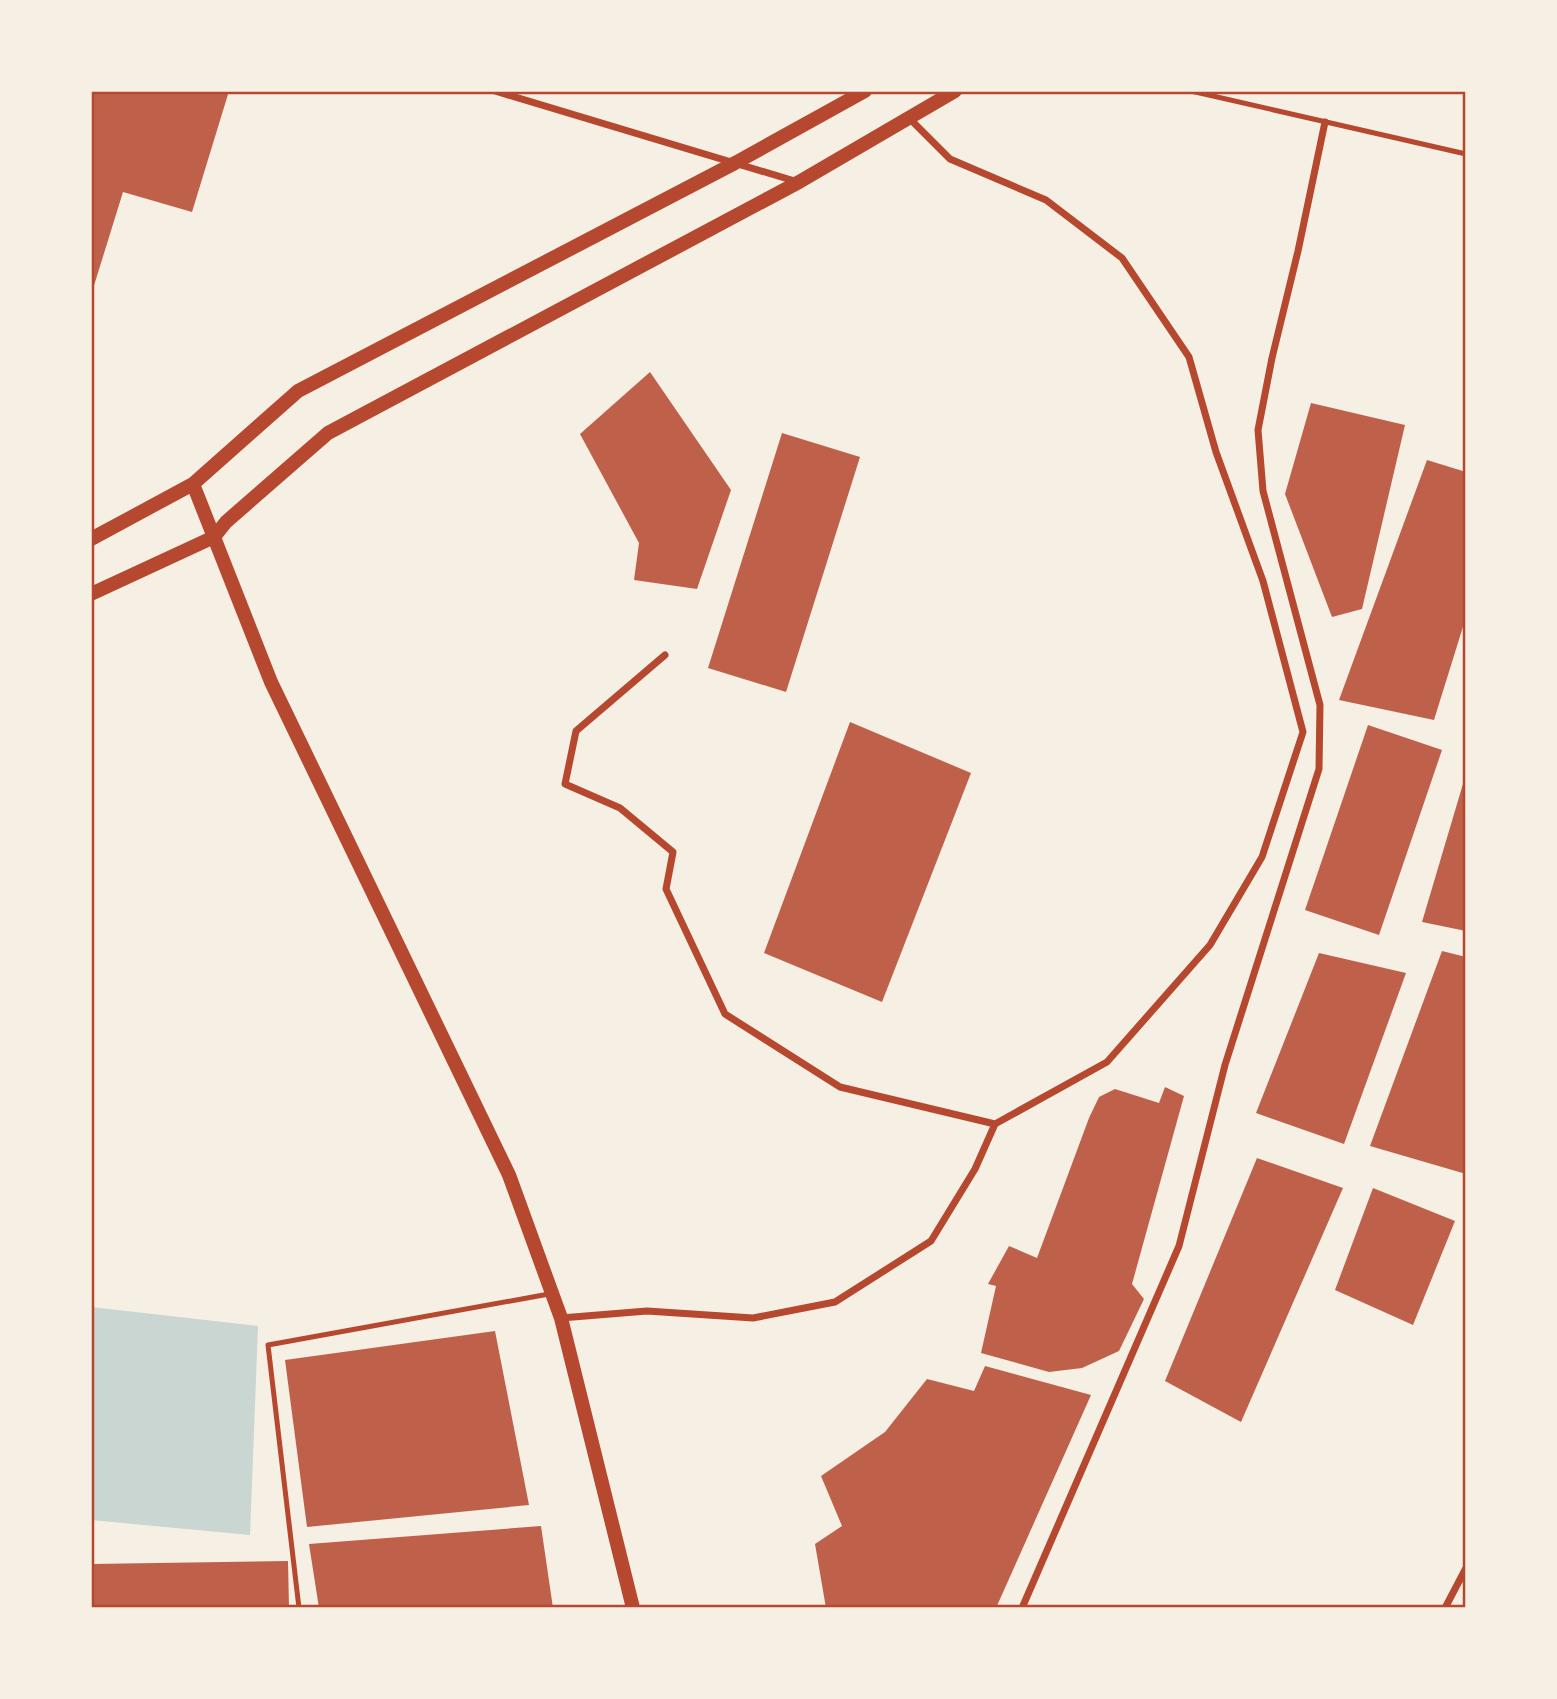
<svg xmlns="http://www.w3.org/2000/svg" width="1557" height="1699" viewBox="0 0 1557 1699" font-family="Roboto,sans-serif">
<rect width="100%" height="100%" fill="#f6efe4"/>
<path fill="#c9d6d2" d="M91,1307l167,19 -8,209 -159,-15z"/>
<path fill="#bf614a" d="M91,91h138l-37,121 -69,-20 -31,100z
M650,372l81,118 -34,99 -63,-9 5,-37 -59,-109z
M1311,403l94,22 -43,184 -30,8 -47,-123z
M782,433l78,24 -74,235 -78,-24z
M1427,460l39,12v145l-32,103 -95,-20z
M850,722l121,51 -89,229 -118,-49z
M1368,725l74,25 -63,185 -74,-25z
M1465,777h1v154l-44,-9z
M1442,951l24,6v217l-96,-28z
M1319,953l87,20 -62,171 -88,-31z
M1165,1087l19,9 -52,188 12,15 -25,52 -37,17 -33,4 -68,-19 15,-67 -8,-2 21,-38 28,12 52,-140 10,-21 16,-8 44,14z
M1257,1158l86,30 -102,234 -76,-41z
M1373,1188l82,33 -42,104 -78,-35z
M495,1331l34,174 -222,22 -22,-167z
M985,1366l106,29 -95,213h-170l-11,-64 27,-18 -21,-50 64,-44 42,-53 47,12z
M541,1526l12,82h-234l-10,-64z
M288,1561l1,47h-198v-44z"/>
<g fill="none" stroke-linecap="round" stroke-linejoin="round">
<path stroke="#b5482f" stroke-width="5" d="M1191,91l275,63
M299,1608l-31,-263 281,-51"/>
<path stroke="#b5482f" stroke-width="7" d="M495,91l303,91
M665,655l-89,76 -11,53 55,24 53,44 -7,37 59,125 115,73 155,37
M561,1318l86,-7 106,7 82,-16 96,-61 44,-72 20,-45 112,-62 103,-117 52,-88 41,-125 -40,-151 -47,-129 -27,-95 -67,-99 -76,-58 -96,-41 -41,-41
M1022,1608l157,-362 46,-181 94,-296 1,-64 -57,-214 -5,-61 14,-72 26,-107 27,-129
M1445,1608l21,-40"/>
<path stroke="#b5482f" stroke-width="14" d="M193,484l78,198 238,493 52,143 72,290
M91,539l102,-55 105,-93 437,-228 130,-72
M91,594l123,-57 12,-15 102,-89 471,-251 156,-91"/>
</g>
<rect width="1557" height="1699" fill="none" stroke="#f6efe4" stroke-width="186"/>
<rect x="93" y="93" width="1371" height="1513" fill="none" stroke="#b5482f" stroke-width="2.5"/>
</svg>
